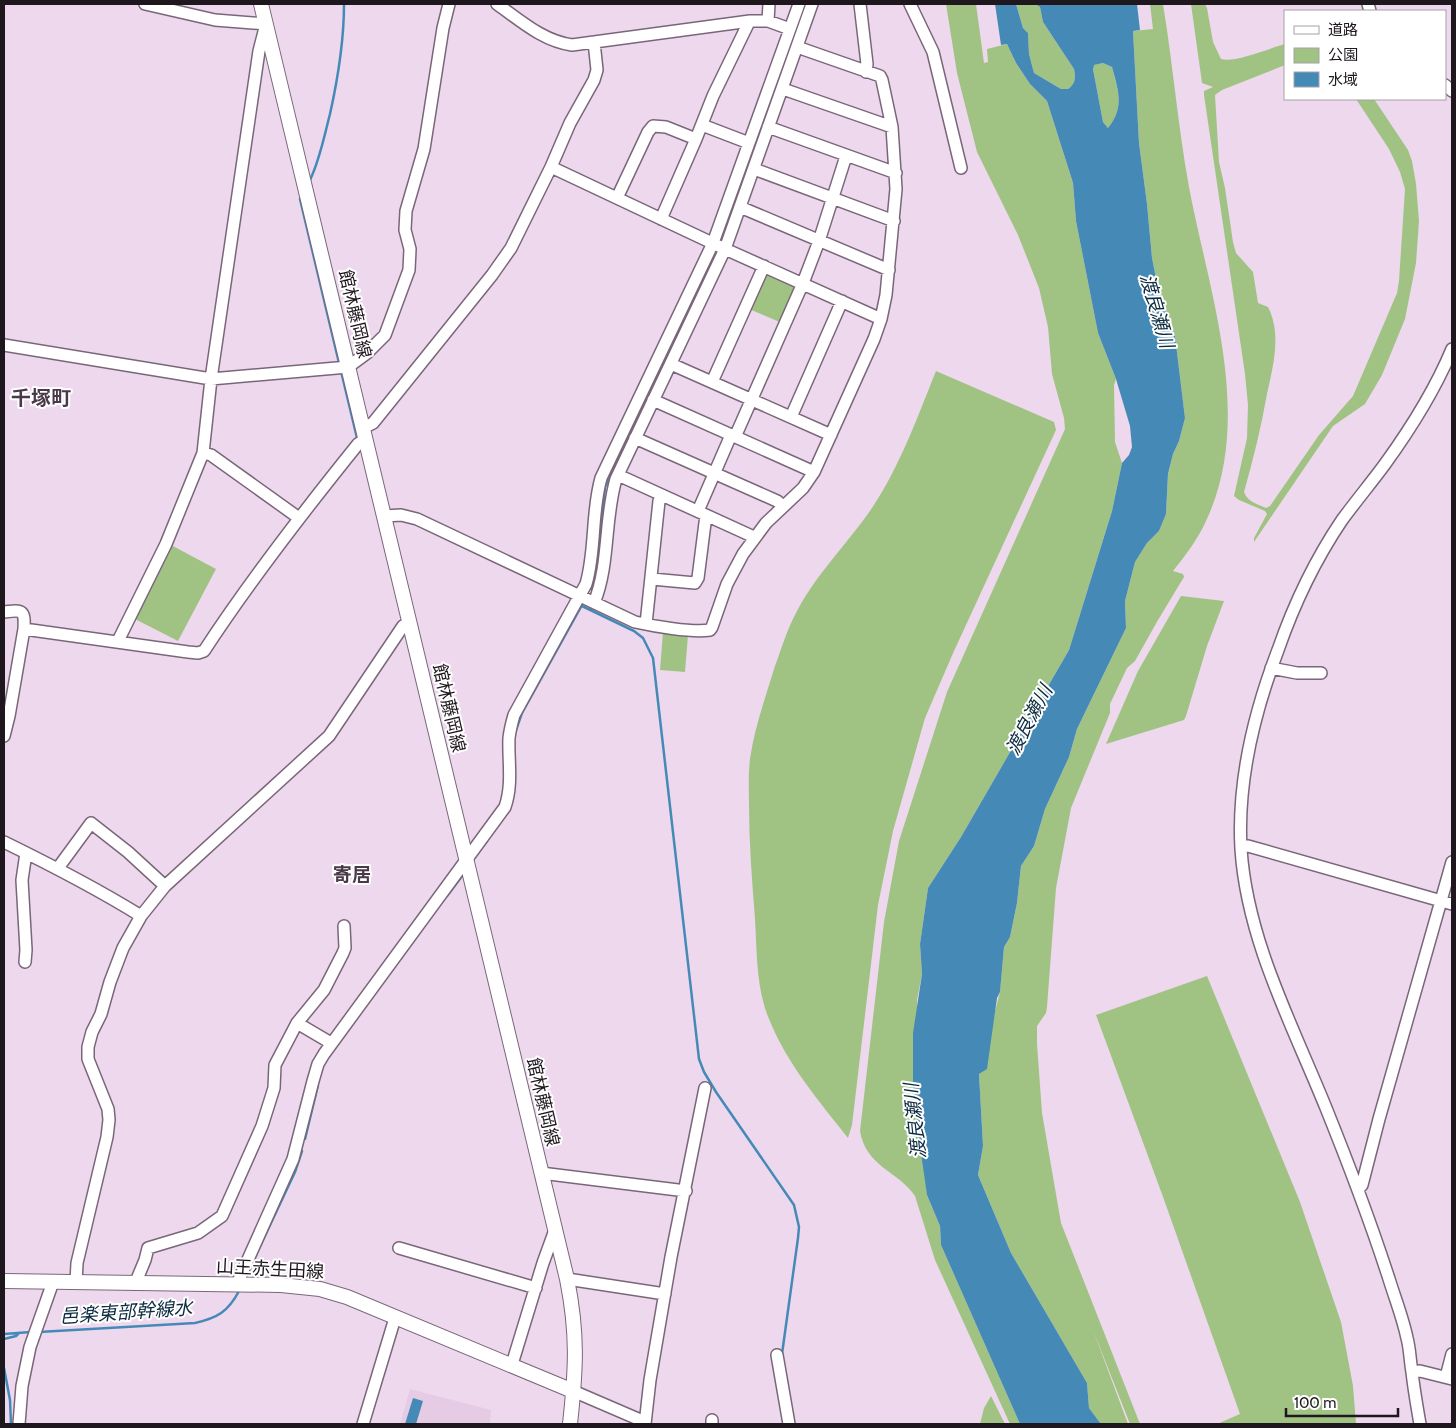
<svg xmlns="http://www.w3.org/2000/svg" width="1456" height="1428" viewBox="0 0 1456 1428" font-family="Cabin,'Noto Sans JP',sans-serif">
<rect width="100%" height="100%" fill="#eed8ed"/>
<path fill="#e6cbe5" d="M410,1389l81,21 -1,14h-90z"/>
<path fill="#a0c384" d="M946,4h30l8,59 4,-1 -1,-13 20,-5 9,19 14,21 17,17 26,82 3,38 22,112 18,46 -2,6 1,57 7,21 -10,48 -43,139 -108,187 -33,51 -8,56 2,30 -5,26 10,195 13,31 1,19 79,179h-10l-75,-164 -20,-64c-17,-25 -49,-29 -55,-65l24,-209 15,-81 48,-149 118,-263 -1,-11 -12,-44 -4,-47 -9,-39 -21,-53 -41,-83 -20,-79z
M1016,4h19l5,3 3,15 31,47c2,9 1,15 -6,20h-7l-27,-16 -5,-19 -1,-21 -5,-5z
M1150,4h13c10,61 15,122 26,183 20,106 66,230 17,334 -8,18 -21,35 -33,50l10,3 1,3 -26,43 -23,41 -8,7 -17,36v9l-39,95 -15,80 -9,119 -1,6 -9,13v18l5,69 19,110 79,201h-10l-37,-94 35,94h-27l-12,-16 -2,-25 -76,-130 -33,-78 5,-29 -4,-72 21,-82 4,-45 6,-10 7,-34 4,-37 13,-20 11,-37 24,-52 8,-28 49,-101 -1,-27 10,-39 12,-19 12,-12 7,-17 2,-39 5,-21 6,-13 6,-23 -10,-82 -17,-48 -6,-30 -5,-54 -8,-61 -6,-112 20,-2z
M1191,4h14l2,4 6,34 8,17c14,4 49,-11 64,-15v21l-63,25 -7,5 4,67 6,26 8,54 3,11 17,19 5,31 10,4c14,27 5,59 -1,87 -6,34 -14,66 -23,98 4,10 13,12 22,16l4,-2 49,-71 34,-39 44,-103 2,-12 6,-92 -5,-17 -11,-23 -33,-50h18l34,51 4,11 4,23 3,37 -3,42 -11,56 -23,56 -17,29 -32,22 -79,116v-4l13,-24 -2,-3 -26,-11 -5,-4 13,-58 1,-33 -3,-31 -41,-279v-4l9,-4 -11,-4z
M1103,63l9,4c6,25 13,39 -4,61l-5,-6 -10,-53v-4z
M769,275l26,11 1,4 -14,33 -33,-14 15,-33z
M936,371l118,51 2,8 -102,221 -29,67 -32,113 -15,74 -26,220 -4,13c-29,-37 -61,-74 -79,-119 -13,-31 -12,-67 -14,-100 -3,-38 -6,-76 -6,-114 0,-15 -1,-31 1,-46 4,-30 15,-60 24,-90 7,-19 13,-40 23,-58 20,-38 51,-68 75,-103 28,-42 45,-90 64,-137z
M171,545l45,24 -38,72 -45,-23z
M1181,596l43,5 -17,45 -21,70 -2,4 -78,24 32,-73z
M663,632l25,3 -3,37 -25,-2z
M1207,976l93,226 41,120 12,64 3,38h-139l23,-10 -78,-220 -66,-179z
M991,1396l14,28h-25l4,-16z"/>
<path fill="#458ab7" fill-rule="evenodd" d="M995,4h21l7,24 5,5 1,21 5,19 27,16h7c7,-5 8,-11 6,-20l-31,-47 -3,-15 -5,-3h102l3,26 -7,1 6,112 8,61 5,54 6,30 17,48 10,82 -6,23 -6,13 -5,20 -2,40 -7,17 -12,12 -12,19 -10,39 1,27 -49,101 -8,28 -24,52 -11,37 -13,20 -4,37 -7,34 -6,10 -4,45 -3,6 -10,71 -8,5 4,72 -5,29 33,78 76,130 2,25 12,16h-81l-79,-179 -1,-19 -13,-31 -14,-98v-64l9,-59 -2,-30 8,-56 33,-51 108,-187 43,-139 10,-48 7,-8 3,-8 -2,-21 -14,-47 -18,-46 -22,-112 -3,-38 -26,-82 -17,-17 -14,-21 -9,-19 -6,1zM1103,63l9,4c6,23 13,40 -4,61l-5,-6 -10,-53 1,-4z
M413,1398l10,3 -7,23h-11z"/>
<g fill="none" stroke-linecap="round" stroke-linejoin="round">
<path stroke="#458ab7" stroke-width="2.5" d="M793,38l12,-34
M764,121l28,-79
M310,180c10,-21 14,-43 20,-66 8,-36 14,-73 14,-110
M302,196l-2,3 39,164
M720,241l42,-117
M667,354l50,-105
M341,371l16,67
M591,589l4,-9 3,-16 7,-77 57,-120
M582,606l52,25 9,7 10,20 46,401 5,13 12,20 78,113 5,22 -1,11 -16,116
M516,730l6,-17 60,-108
M475,857l12,-16
M447,896l18,-24
M305,1139l13,-54
M254,1259l41,-87 7,-21
M39,1332l156,-9c22,-5 33,-11 44,-32
M4,1334l27,-2
M4,1339l12,-3 3,-3
M4,1368l6,32 1,24"/>
<defs>
<path id="minor" d="M497,4c24,17 46,37 75,41l178,-24
M860,4l7,60 -1,8
M910,4l23,48 28,116
M1368,4l2,7
M768,21l1,-17
M1445,85l7,6
M783,89l109,38
M702,125l47,18
M768,127l128,46
M551,167l174,82 156,70
M754,169l140,52
M617,198l31,-66 5,-6 13,1 30,12
M740,207l149,63
M661,219l35,-80 17,-43 35,-72 2,-3h18l22,8
M4,345l207,34 137,-12 19,-14 18,-18 24,-65 1,-21 -5,-19 1,-19 18,-62 19,-121 6,-24
M671,364l160,71
M712,382l52,-116
M653,400l161,72
M791,417l51,-116
M363,428l10,-5 119,-148 19,-27 40,-81 19,-44 24,-43 3,-10 -3,-28
M735,437l68,-154 16,-42 27,-85
M635,438l142,63 6,5
M203,453l8,2 88,63
M618,475l136,62
M698,511l33,-76
M385,516l16,-1 16,4 218,103c18,4 57,11 75,8l2,-3 15,-43 16,-30 23,-31 37,-35 11,-16 60,-133 7,-20 5,-24 10,-106 -4,-62 -10,-47 -2,-4 -83,-29
M652,579l43,4 3,-5 8,-63
M594,603c16,-39 10,-83 22,-124l109,-230 87,-245
M4,612c18,-2 21,-3 20,17
M646,624l13,-123 3,-6
M118,641l48,-97 37,-91 8,-74 48,-328 7,-27 -51,-4 -70,-16
M1271,668l26,5h24
M4,736l5,-20 15,-87 164,23 10,1 6,-2c47,-72 100,-140 154,-207l8,-5
M4,842c47,23 92,46 137,74
M1241,847l7,-1 204,58
M58,868l33,-45 37,29 37,34
M25,962l1,-12 -4,-70 4,-27
M297,1023l34,20
M541,1173l145,18
M1358,1189l4,-4 17,-66 73,-257
M399,1248l137,40
M567,1279l98,15
M76,1283l1,-20 30,-126 2,-17 -1,-11 -20,-50v-12l4,-15 9,-18 9,-32 13,-34 18,-32 24,-30 164,-150 74,-110 6,-4
M135,1284l10,-24 3,-12 50,-15 24,-17 40,-90 12,-38 1,-23 22,-42 27,-33 19,-37 2,-5 -1,-22
M237,1284l56,-125 20,-78 5,-17 6,-10 181,-247c8,-23 3,-46 4,-69 1,-8 3,-16 5,-23l72,-131c10,-34 5,-71 15,-106l112,-235 86,-239
M777,1355l12,69
M509,1365l4,-4 30,-98 12,-33
M1412,1372l8,-1 32,8
M1446,1377l6,-23
M573,1391l72,31
M19,1424l3,-38 8,-39 23,-65
M363,1424l32,-106
M645,1424l5,-44 21,-123 34,-169
M712,1424v-4
M1420,1424c-3,-17 -6,-34 -8,-52 -2,-11 -2,-23 -5,-34 -4,-19 -11,-37 -17,-56 -19,-59 -41,-117 -64,-174 -34,-84 -79,-168 -85,-259 -4,-69 13,-136 37,-199 16,-46 37,-90 64,-130 14,-19 29,-37 43,-56 26,-36 50,-74 67,-115"/>
<path id="major" d="M261,4l306,1275c11,55 9,90 3,145
M4,1281l277,4 39,4 27,8 226,94"/>
</defs>
<use href="#minor" stroke="#796779" stroke-width="14"/>
<use href="#major" stroke="#796779" stroke-width="16"/>
<use href="#minor" stroke="#fff" stroke-width="11"/>
<use href="#major" stroke="#fff" stroke-width="14"/>
</g>
<g text-anchor="middle" dominant-baseline="central" stroke-width="4" stroke-linejoin="round" paint-order="stroke">
<g font-size="18" fill="#1f171e" stroke="#fff">
<text transform="translate(355 314) rotate(77)">館林藤岡線</text>
<text transform="translate(449 708) rotate(77)">館林藤岡線</text>
<text transform="translate(543 1102) rotate(77)">館林藤岡線</text>
<text transform="translate(270 1269) rotate(3)">山王赤生田線</text>
</g>
<g font-size="19" font-style="italic" fill="#0d2c40" stroke="#fff">
<text transform="translate(1157 311) rotate(74)">渡良瀬川</text>
<text transform="translate(1029 720) rotate(-62)">渡良瀬川</text>
<text transform="translate(915 1121) rotate(-96)">渡良瀬川</text>
<text transform="translate(126 1312) rotate(-4)">邑楽東部幹線水</text>
</g>
<g font-size="19" font-weight="bold" fill="#4a3949" stroke="#fff">
<text x="352" y="874">寄居</text>
</g>
<g font-size="20" font-weight="bold" fill="#4a3949" stroke="#fff">
<text x="41" y="398">千塚町</text>
</g>
</g>
<rect width="1456" height="1428" fill="none" stroke="#1f171e" stroke-width="10"/>
<rect x="1284" y="10" width="162" height="90" fill="#ffffff" stroke="#a5a2a5"/>
<rect x="1294" y="26" width="25" height="8" fill="#ffffff" stroke="#a5a2a5"/>
<text x="1328" y="35" font-size="15" fill="#1f171e">道路</text>
<rect x="1294" y="48" width="25" height="15" fill="#a0c384" stroke="#a5a2a5"/>
<text x="1328" y="60" font-size="15" fill="#1f171e">公園</text>
<rect x="1294" y="72" width="25" height="15" fill="#458ab7" stroke="#a5a2a5"/>
<text x="1328" y="85" font-size="15" fill="#1f171e">水域</text>
<path d="M1286 1408v8h112v-8" fill="none" stroke="#1f171e" stroke-width="2.5"/>
<text x="1294" y="1408" font-size="15" fill="#1f171e" stroke="#ffffff" stroke-width="4" paint-order="stroke">100 m</text>
</svg>
